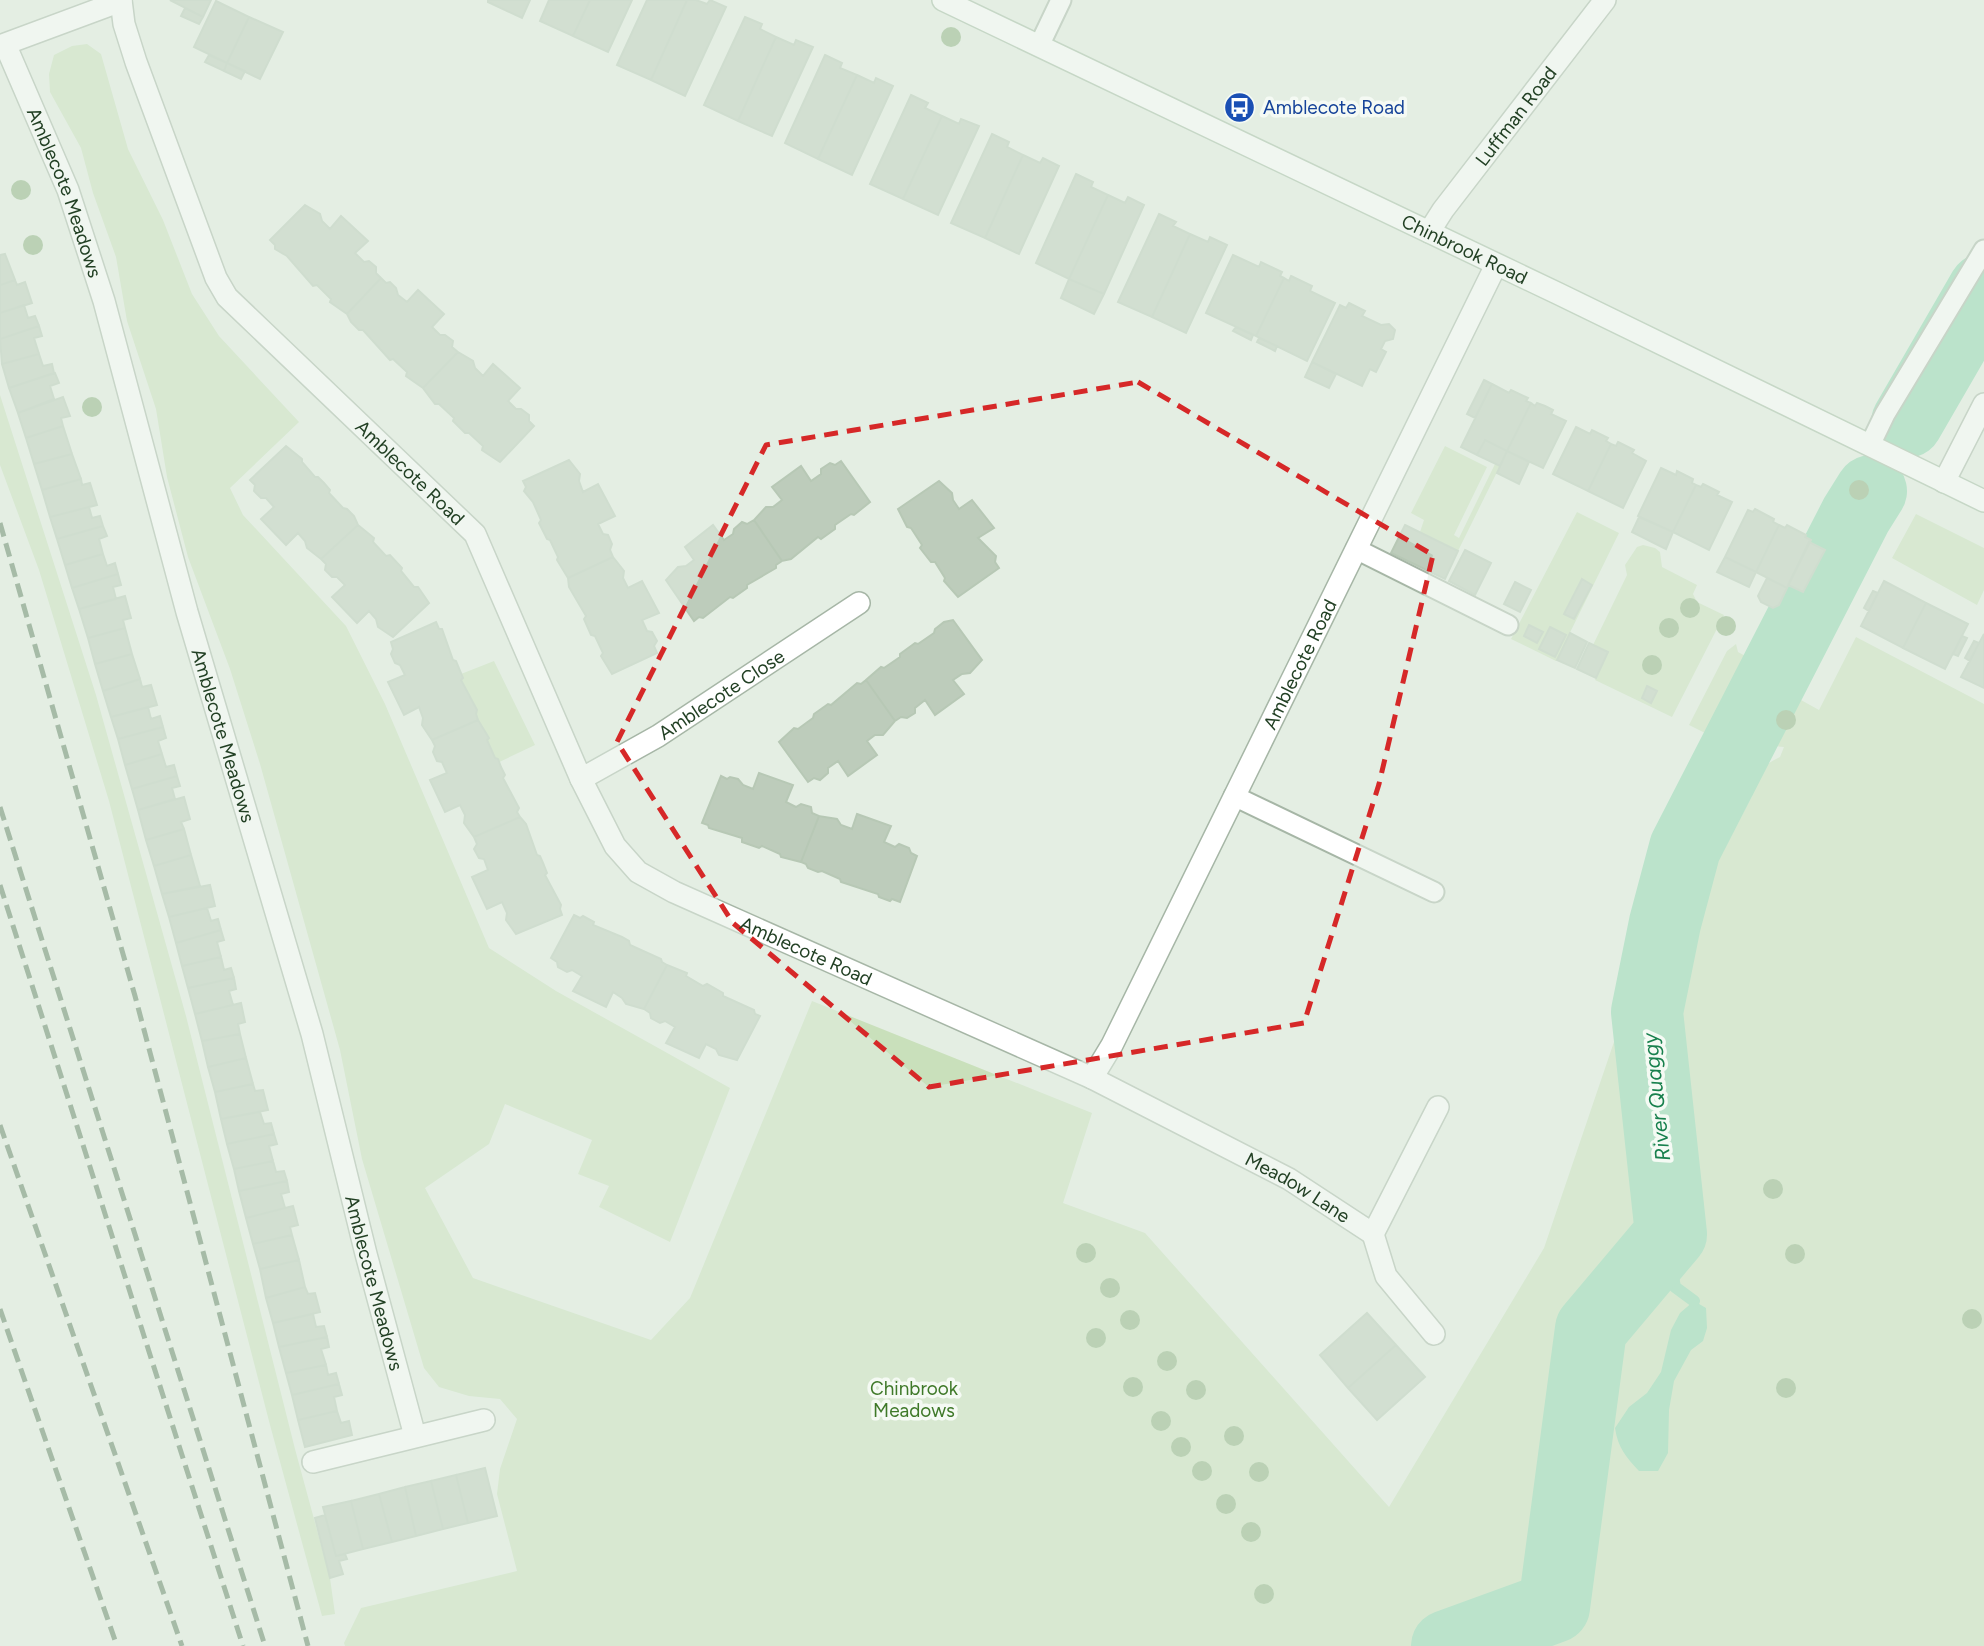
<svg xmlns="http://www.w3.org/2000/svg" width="1984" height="1646" viewBox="0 0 1984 1646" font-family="Figtree,sans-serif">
<rect width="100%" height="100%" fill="#e4eee3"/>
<path fill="#c9e0bb" d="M87,44l14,10 27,95 35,71 29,74 27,42 80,86 -69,66 13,27 103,111 39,78 104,244 67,43 174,97 -60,154 -71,-35 10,-21 -31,-12 14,-34 -87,-36 -16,40 -64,44 48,90 178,62 39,-42 122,-297 280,112 -29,90 82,30 244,274 155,-259 128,-377 12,-3 8,-17 15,-7 19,2 26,-50c-7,-20 12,-31 28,-39l4,-10 -10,-1 -15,-14c0,-17 9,-34 24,-42l36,20 37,-73 128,67v942h-1639l-1,-3 17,-35 156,-37 -20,-77 3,-25 17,-50 -17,-20 -31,-3 -30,-9 -15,-19 -62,-209 -22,-109 -80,-286 -30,-95 -42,-112 -21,-80 -11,-68 -29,-88 -11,-64 -23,-64 -12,-45 -31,-56 -1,-18 5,-19 18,-9z
M0,395l96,300 90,321 109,433 35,129 5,36 -13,2 -52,-191 -161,-624 -70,-231 -39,-105z
M1445,446l42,21 -33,68 5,3 36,-74 5,2 -42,85 -38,-19 4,-12 -13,-7z
M1577,512l42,21 -63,128 -45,-22z
M1916,514l68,34v42l-7,15 -85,-47z
M1643,545l12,3 5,4 2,15 35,18 -4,9 4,8 27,13 -52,102 -77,-37 13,-28 -15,-7 34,-70 -2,-10 12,-18z
M1785,606l9,4 -69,133 -36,-18 38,-74 9,-7 2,8 11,6 6,-2 18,-38z
M494,661l41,84 -42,20 -37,-89z"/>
<path fill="#89d5ae" d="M1694,1301l12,7 1,20 -4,13 -12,9 -17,31 -5,29 -1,43 -10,18h-19c-13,-14 -21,-23 -24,-43l14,-21 18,-14 14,-21 10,-42 9,-17z"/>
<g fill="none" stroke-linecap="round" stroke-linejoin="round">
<path stroke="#89d5ae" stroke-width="12" d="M1666,1240l9,47 19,14"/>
<path stroke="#89d5ae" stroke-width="72" d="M1907,422l77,-133
M1447,1646l107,-39 37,-278 80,-95 -24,-222 18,-89 20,-75 171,-333 15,-24"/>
</g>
<path fill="#bdccbb" stroke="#b7c8b5" stroke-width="2" d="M170,0h41l-8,17z
M488,0h42l-8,18 -34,-16z
M549,0h41l-17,36 -33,-15z
M590,0h42l-24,52 -35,-16z
M647,0h40l-36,80 -34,-15z
M687,0h9l11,4 3,-4 16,7 -41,89 -34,-16z
M216,1l33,16 -22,46 -33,-16z
M185,8l18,9 -4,7 -18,-8z
M249,17l34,15 -23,47 -33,-16z
M745,17l17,7 -2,5 16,8 -38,84 -34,-16z
M776,37l18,8 2,-5 17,7 -41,89 -34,-15z
M209,55l18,8 -3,8 -19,-9z
M825,55l17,8 -2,5 17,7 -39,84 -33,-16z
M227,63l18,8 -4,8 -17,-8z
M857,75l17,8 2,-5 17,8 -41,89 -34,-16z
M911,95l17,8 -3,5 17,8 -39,83 -33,-15z
M942,116l17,8 2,-5 18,7 -41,89 -35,-16z
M992,134l17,8 -2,5 16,8 -38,83 -34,-15z
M1023,155l17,8 3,-5 16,8 -40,88 -34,-16z
M1076,174l17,8 -2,5 17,8 -39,84 -33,-16z
M1108,195l17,8 3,-6 16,8 -40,89 -35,-15z
M305,205l15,9 2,7 8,8 11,-13 27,25 -13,12 9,9 5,-1 7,6v6l5,5 -34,36 -17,-12 1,-3 -14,-14 -4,1 -26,-30 -12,-7v-4l-5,-5z
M1159,214l17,8 -3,4 17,8 -38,83 -34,-15z
M1190,234l18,8 2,-5 17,8 -41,88 -34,-16z
M5,254l10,26 -15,5v-30z
M1233,255l26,12 2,-5 21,10 -2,4 4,2 -28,58 -50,-23z
M1291,276l21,10 -2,5 25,12 -28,58 -51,-25 28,-58 5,3z
M381,278l5,5 4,-1 6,6 2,7 9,7 11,-12 26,24 -12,13 8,8h5l8,6 -1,6 6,5 -35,36 -17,-12 1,-4 -14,-13 -3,1 -27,-30h-4l-8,-8 -4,-8z
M1069,279l35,15 -10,20 -33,-16z
M15,280l2,5 8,-3 7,21 -32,10v-28z
M1349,303l16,8 -3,5 19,9 8,-1 6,6 -2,9 -8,2 -4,8 5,3 -10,20 -6,-3 -8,17 -50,-24 28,-57 6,3z
M24,305l4,13 7,-2 4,10 -39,13v-26z
M39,326l3,10 -8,2 5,16 -37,10 -2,-25z
M1236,327l17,8 -2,5 -18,-9z
M1259,338l18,8 -2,5 -18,-9z
M458,352l15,9 2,7 8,8 10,-12 27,24 -12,13 8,8h5l8,6v6l5,5 -34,36 -18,-12 1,-4 -14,-13h-4l-12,-12 1,-3 -15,-14h-4l-12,-16z
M39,354l4,12 9,-2 2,9 -45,15 -7,-24z
M1312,362l24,12 -7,14 -24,-11z
M55,373l4,10 -9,3 4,13 -36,14 -9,-25z
M1484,380l8,4 -17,34 -8,-4z
M1492,384l17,9 2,-3 17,8 -2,3 5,2 -24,48 -22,-11 -8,15 -16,-8z
M63,397l7,19 -9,2 2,8 -37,12 -8,-25z
M1531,403l4,3 2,-3 8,3 8,4 -2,4 15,7 -23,47 -36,-17z
M63,426l9,28 -38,10 -8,-26z
M1576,427l14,7 2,-4 16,8 -2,3 5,3 -23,47 -35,-17z
M1485,440l22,11 -7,15 -23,-11z
M1618,442l16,8 -2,3 14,8 -23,47 -35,-17 23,-47 5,2z
M286,446l16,13v3l13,15h3l6,6 6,7 -1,3 14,15 4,1 7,7 4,9 -37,34 -14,-11 -2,-7 -7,-8 -12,12 -25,-26 13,-12 -8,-9h-5l-7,-7 1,-6 -5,-5z
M1507,451l22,11 -10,22 -22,-11z
M72,454l9,25 -39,11 -8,-26z
M569,460l11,14 -1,7 4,11 15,-8 17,32 -17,8 5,10 5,1 4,9 -2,6 3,7 -45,21 -11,-18 1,-3 -8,-17 -3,-1 -8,-16 2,-3 -8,-18 -9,-11 2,-4 -3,-6z
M841,461l29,41 -16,13 -3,-1 -16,11v4l-14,10 -3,-2 -27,22 -9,2 -28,-41 12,-13h7l9,-7 -10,-13 29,-21 10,15 10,-7v-5l9,-6 5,2z
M1661,468l15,7 1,-4 16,8 -1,4 4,2 -23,47 -35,-16z
M81,479l1,6 8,-2 7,22 -47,12 -8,-27z
M939,481l13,12 1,7 6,9 13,-9 22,28 -16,10 18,18 -1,6 4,6 -41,29 -14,-16 1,-3 -10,-16h-4l-11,-14 2,-3 -11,-17 -4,-1 -9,-18z
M1703,484l16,8 -2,3 15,7 -23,48 -36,-18 23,-47 5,2z
M89,507l3,11 8,-2 3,10 -46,13 -7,-22z
M1755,509l19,10 -1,3 6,3 -23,47 -31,-15 23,-47 5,2z
M1639,517l34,15 -7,17 -34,-17z
M754,520l28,41 -6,4v3l-29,17v3l-14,10 -3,-1 -27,21 -4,-1 -5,4 -28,-41 12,-13 8,-1 8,-6 -9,-13 28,-22 11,15 9,-6 1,-5 8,-7 5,2z
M358,525l16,13 -1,4 13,14 4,-1 12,13 -1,3 13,16h4l11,16 -36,34 -15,-10 -2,-8 -7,-8 -12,12 -25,-26 13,-12 -8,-8h-5l-7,-7 1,-6 -5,-5z
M1405,525l53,26 -13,28 -54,-26z
M1779,525l6,3 2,-3 19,10 -1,2 6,3 -24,48 -31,-16z
M103,526l4,10 -8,3 4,15 -38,11 -8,-26z
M1809,542l16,8 -22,42 -15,-7z
M1465,550l26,13 -16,32 -26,-14z
M103,554l4,12 8,-3 3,11 -46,14 -7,-23z
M613,557l11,14 -1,7 5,10 14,-7 17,32 -17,7 5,11 5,1 5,9 -3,5 3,7 -45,21 -11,-18 2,-3 -8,-17 -4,-1 -7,-16 2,-3 -17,-29 -1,-9z
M1725,557l31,15 -7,15 -32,-15z
M118,574l3,11 -8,2 3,12 -37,10 -7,-21z
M1767,578l20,10 -8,17 -6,3 -12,-6 -3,-6z
M1582,579l10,6 -18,34 -10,-5z
M1884,581l42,22 -23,45 -42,-22z
M1515,582l16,8 -11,22 -16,-8z
M1873,591l5,2 -9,18 -5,-3z
M125,596l6,22 -8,2 2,8 -37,10 -9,-29z
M1926,603l42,21 -23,45 -42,-21z
M953,620l29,40 -12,13 -8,1 -9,6 11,14 -29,21 -10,-15 -10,8v5l-8,5 -6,-1 -6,4 -29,-41 15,-13 3,1 16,-11v-3l15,-11 3,1 16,-11 1,-4 9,-7z
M436,622l3,7h3l11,31 3,1 7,17 -2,2 16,30 -1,4 2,6 -46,20 -10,-15 1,-7 -4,-11 -15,8 -16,-33 17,-7 -5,-10 -5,-2 -4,-9 2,-5 -2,-7z
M1529,625l14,7 -6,11 -13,-7z
M1550,627l16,8 -11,22 -16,-8z
M125,628l7,26 -37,10 -7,-26z
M1570,633l17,9 -12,26 -18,-8z
M1984,634v54l-23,-11z
M1962,636l5,2 -9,18 -5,-2z
M1974,641l5,2 -9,18 -5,-3z
M1589,643l19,9 -12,26 -19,-9z
M132,654l8,25 -37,12 -8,-27z
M140,679l2,8 9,-2 6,20 -46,12 -8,-26z
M866,680l29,41 -12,14h-8l-8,6 10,14 -29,21 -10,-15 -10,7v5l-8,7 -6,-2 -6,4 -29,-40 15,-14 4,1 15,-11 1,-4 14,-10 3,1 26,-22 4,1z
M1647,686l10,5 -6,12 -9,-5z
M148,707l3,12 9,-3 3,11 -45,12 -7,-22z
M478,720l11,18 -2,2 8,18 3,1 3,8 4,8 -2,3 16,30 -2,4 3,5 -46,20 -10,-14 1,-8 -5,-10 -15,7 -15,-32 17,-7 -5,-11 -5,-1 -4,-9 2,-6 -3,-6z
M163,727l3,11 -8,3 4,13 -37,11 -7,-26z
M162,754l4,13 8,-2 3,11 -45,13 -7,-24z
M759,773l34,12 -7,17 10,5 5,-3 10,3 1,6 7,3 -18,46 -20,-5 -1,-3 -18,-8 -3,2 -17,-6v-4l-33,-10 -1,-3 -6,-2 19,-47 6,3 3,-2 8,2 5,6 10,4z
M177,776l3,10 -8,2 3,11 -37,11 -6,-21z
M184,797l6,22 -9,3 3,7 -38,11 -8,-30z
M857,814l34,12 -7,16 11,5 4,-3 10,4 2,5 6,3 -17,46 -8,-3 -2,2 -11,-4 -1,-3 -37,-12 -1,-3 -18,-8 -4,1 -10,-4 -2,-4 -5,-2 18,-46 18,3 4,6 11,4z
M520,817l6,7 11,31 3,1 3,7 4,10 -2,2 16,30 -1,4 2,6 -46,19 -10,-14 1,-7 -5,-11 -15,7 -15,-32 16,-7 -4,-11 -5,-1 -5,-9 3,-5 -3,-7z
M184,829l7,26 -37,11 -8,-26z
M191,855l9,31 -38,8 -8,-28z
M210,885l5,21 -46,11 -7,-23z
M207,908l4,13 7,-2 3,11 -45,13 -7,-26z
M574,915l6,3 3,-2 11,6 -1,3 29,12 7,4 1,4 31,14 1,3 5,3 -23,44 -18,-5 -4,-6 -9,-6 -7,15 -33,-16 9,-15 -10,-6 -5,2 -9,-5 -1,-5 -6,-4z
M221,930l3,10 -7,2 4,15 -39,9 -6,-23z
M221,957l3,13 7,-2 3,10 -46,10 -6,-22z
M667,965l20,8 -1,3 17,10 4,-2 16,9v3l31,14 1,4 5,2 -23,44 -18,-5 -3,-6 -10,-5 -7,14 -33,-15 9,-16 -10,-6 -5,2 -9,-5 -1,-5 -6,-4z
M234,978l2,11 -7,2 4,14 -38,9 -7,-26z
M241,1003l4,19 -7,2 2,10 -38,7 -7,-27z
M240,1034l6,24 -38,9 -6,-26z
M246,1058l7,26 -38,8 -7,-25z
M253,1084l2,7 8,-1 5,20 -47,9 -6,-27z
M260,1112l4,12 7,-1 3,11 -47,10 -6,-25z
M274,1134l3,10 -8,2 4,15 -39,8 -7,-25z
M273,1161l3,11 8,-1 3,10 -48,10 -5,-22z
M287,1181l2,11 -8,2 4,14 -39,10 -7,-27z
M293,1206l5,19 -8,2 2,8 -39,9 -7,-26z
M292,1235l7,25 -39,9 -7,-25z
M299,1260l6,27 -39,11 -6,-29z
M305,1287l3,7 7,-1 5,19 -47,11 -7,-25z
M1367,1313l29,32 -48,43 -28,-33z
M313,1314l3,13 8,-1 3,11 -48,10 -6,-24z
M327,1337l2,10 -8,2 5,16 -40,8 -7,-26z
M1396,1345l29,32 -48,43 -29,-32z
M326,1365l2,10 8,-2 3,11 -47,11 -6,-22z
M339,1384l3,11 -8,2 3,14 -39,9 -6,-25z
M337,1411l4,12 8,-2 3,14 -47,12 -7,-27z
M485,1468l12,48 -29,7 -12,-48z
M456,1475l12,48 -25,6 -12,-48z
M431,1481l12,48 -27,7 -11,-49z
M405,1487l11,49 -24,6 -13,-48z
M379,1494l13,48 -29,7 -12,-48z
M351,1501l12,48 -27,7 -13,-49z
M325,1515l11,41 9,-2 2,5 -8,2 4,13 -13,4 -15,-60z"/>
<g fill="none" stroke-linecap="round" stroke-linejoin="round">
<defs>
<path id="lane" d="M1039,46l22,-46
M1870,445l15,-31 99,-164
M1356,549l152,76
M1234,796l200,96"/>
<g id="street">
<path id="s1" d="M121,0l3,24 12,38 80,216 11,19 248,237 106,245 34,67 23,26 36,20 418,186 20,-33 384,-780"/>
<path id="s2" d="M121,1l-116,43 63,146 36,111 83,311 125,422 54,220 49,182"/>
<path id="s3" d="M1429,232l14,-22 162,-210"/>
<path d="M1944,482l40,-78"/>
<path id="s4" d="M581,779l77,-43 201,-133"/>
<path id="s5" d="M1092,1078l197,101 84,55 65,-127"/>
<path d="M1373,1234l13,42 48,58"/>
<path d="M313,1462l171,-42"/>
</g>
<g id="secondary">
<path id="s6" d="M943,0l616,294 425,207"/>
</g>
</defs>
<use href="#lane" stroke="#a6b6a6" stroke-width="23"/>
<use href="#street" stroke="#a6b6a6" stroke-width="24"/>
<use href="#secondary" stroke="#a2baa2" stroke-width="24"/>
<use href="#lane" stroke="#fff" stroke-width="19"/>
<use href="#street" stroke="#fff" stroke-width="21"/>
<use href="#secondary" stroke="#fff" stroke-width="21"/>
<path stroke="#5c7c5e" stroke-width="5" stroke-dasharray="14 7" stroke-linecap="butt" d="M0,523l135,473 173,650
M0,807l265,839
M0,885l243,761
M0,1125l182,521
M0,1309l117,337"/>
</g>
<g fill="#89ae7d">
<circle cx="951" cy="37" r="10"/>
<circle cx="21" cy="190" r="10"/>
<circle cx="33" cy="245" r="10"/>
<circle cx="92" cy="407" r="10"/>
<circle cx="1859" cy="490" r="10"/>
<circle cx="1690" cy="608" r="10"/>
<circle cx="1726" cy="626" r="10"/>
<circle cx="1669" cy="628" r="10"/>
<circle cx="1652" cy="665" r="10"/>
<circle cx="1786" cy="720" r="10"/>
<circle cx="1773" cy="1189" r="10"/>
<circle cx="1086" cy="1253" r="10"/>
<circle cx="1795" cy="1254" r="10"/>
<circle cx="1110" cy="1288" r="10"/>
<circle cx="1972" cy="1319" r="10"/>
<circle cx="1130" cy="1320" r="10"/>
<circle cx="1096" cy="1338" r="10"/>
<circle cx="1167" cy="1361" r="10"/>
<circle cx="1133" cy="1387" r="10"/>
<circle cx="1786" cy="1388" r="10"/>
<circle cx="1196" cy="1390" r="10"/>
<circle cx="1161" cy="1421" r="10"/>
<circle cx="1234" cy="1436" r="10"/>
<circle cx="1181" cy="1447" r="10"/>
<circle cx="1202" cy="1471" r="10"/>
<circle cx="1259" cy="1472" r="10"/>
<circle cx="1226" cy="1504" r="10"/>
<circle cx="1251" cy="1532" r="10"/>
<circle cx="1264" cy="1594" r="10"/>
</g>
<path d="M0 0H1984V1646H0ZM1138,382l295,173 -54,229 -75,239 -375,64 -196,-164 -116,-181 149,-297z" fill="#e4eee3" fill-opacity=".55" fill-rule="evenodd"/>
<path fill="none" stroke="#d62828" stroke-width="5" stroke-dasharray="14 9" stroke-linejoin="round" d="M1138,382l295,173 -54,229 -75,239 -375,64 -196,-164 -116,-181 149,-297z"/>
<defs>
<symbol id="bus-disc" viewBox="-11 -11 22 22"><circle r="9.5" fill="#1a4fb4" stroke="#f5faf4"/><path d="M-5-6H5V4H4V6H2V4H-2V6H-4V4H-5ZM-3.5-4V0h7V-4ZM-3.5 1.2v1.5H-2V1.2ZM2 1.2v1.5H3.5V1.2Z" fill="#fff"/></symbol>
</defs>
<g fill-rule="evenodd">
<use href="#bus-disc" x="1222" y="90" width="35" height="35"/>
</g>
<g text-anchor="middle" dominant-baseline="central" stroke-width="7" stroke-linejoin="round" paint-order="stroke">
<g font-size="19" fill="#164399" stroke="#f5faf4" text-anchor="start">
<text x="1263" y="107">Amblecote Road</text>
</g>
<g font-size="19" fill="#224024" stroke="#f5faf4">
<text stroke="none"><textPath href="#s3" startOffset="145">Luffman Road</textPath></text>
<text stroke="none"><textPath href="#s2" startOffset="284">Amblecote Meadows</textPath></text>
<text stroke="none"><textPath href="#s6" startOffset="578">Chinbrook Road</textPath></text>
<text stroke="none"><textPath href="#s1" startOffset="570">Amblecote Road</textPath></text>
<text stroke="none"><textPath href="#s1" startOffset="1998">Amblecote Road</textPath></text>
<text stroke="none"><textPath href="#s4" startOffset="164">Amblecote Close</textPath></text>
<text stroke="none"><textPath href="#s2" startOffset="850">Amblecote Meadows</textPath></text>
<text stroke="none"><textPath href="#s1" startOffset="1222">Amblecote Road</textPath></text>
<text stroke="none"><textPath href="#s5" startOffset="233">Meadow Lane</textPath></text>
<text stroke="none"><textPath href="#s2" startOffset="1418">Amblecote Meadows</textPath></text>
</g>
<g font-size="19" fill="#3f7929" stroke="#f5faf4">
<text x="914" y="1388">Chinbrook<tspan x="914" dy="22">Meadows</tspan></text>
</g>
<g font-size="21" font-style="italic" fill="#18804d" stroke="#f5faf4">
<text transform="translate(1656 1097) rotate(-96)">River Quaggy</text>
</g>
</g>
</svg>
